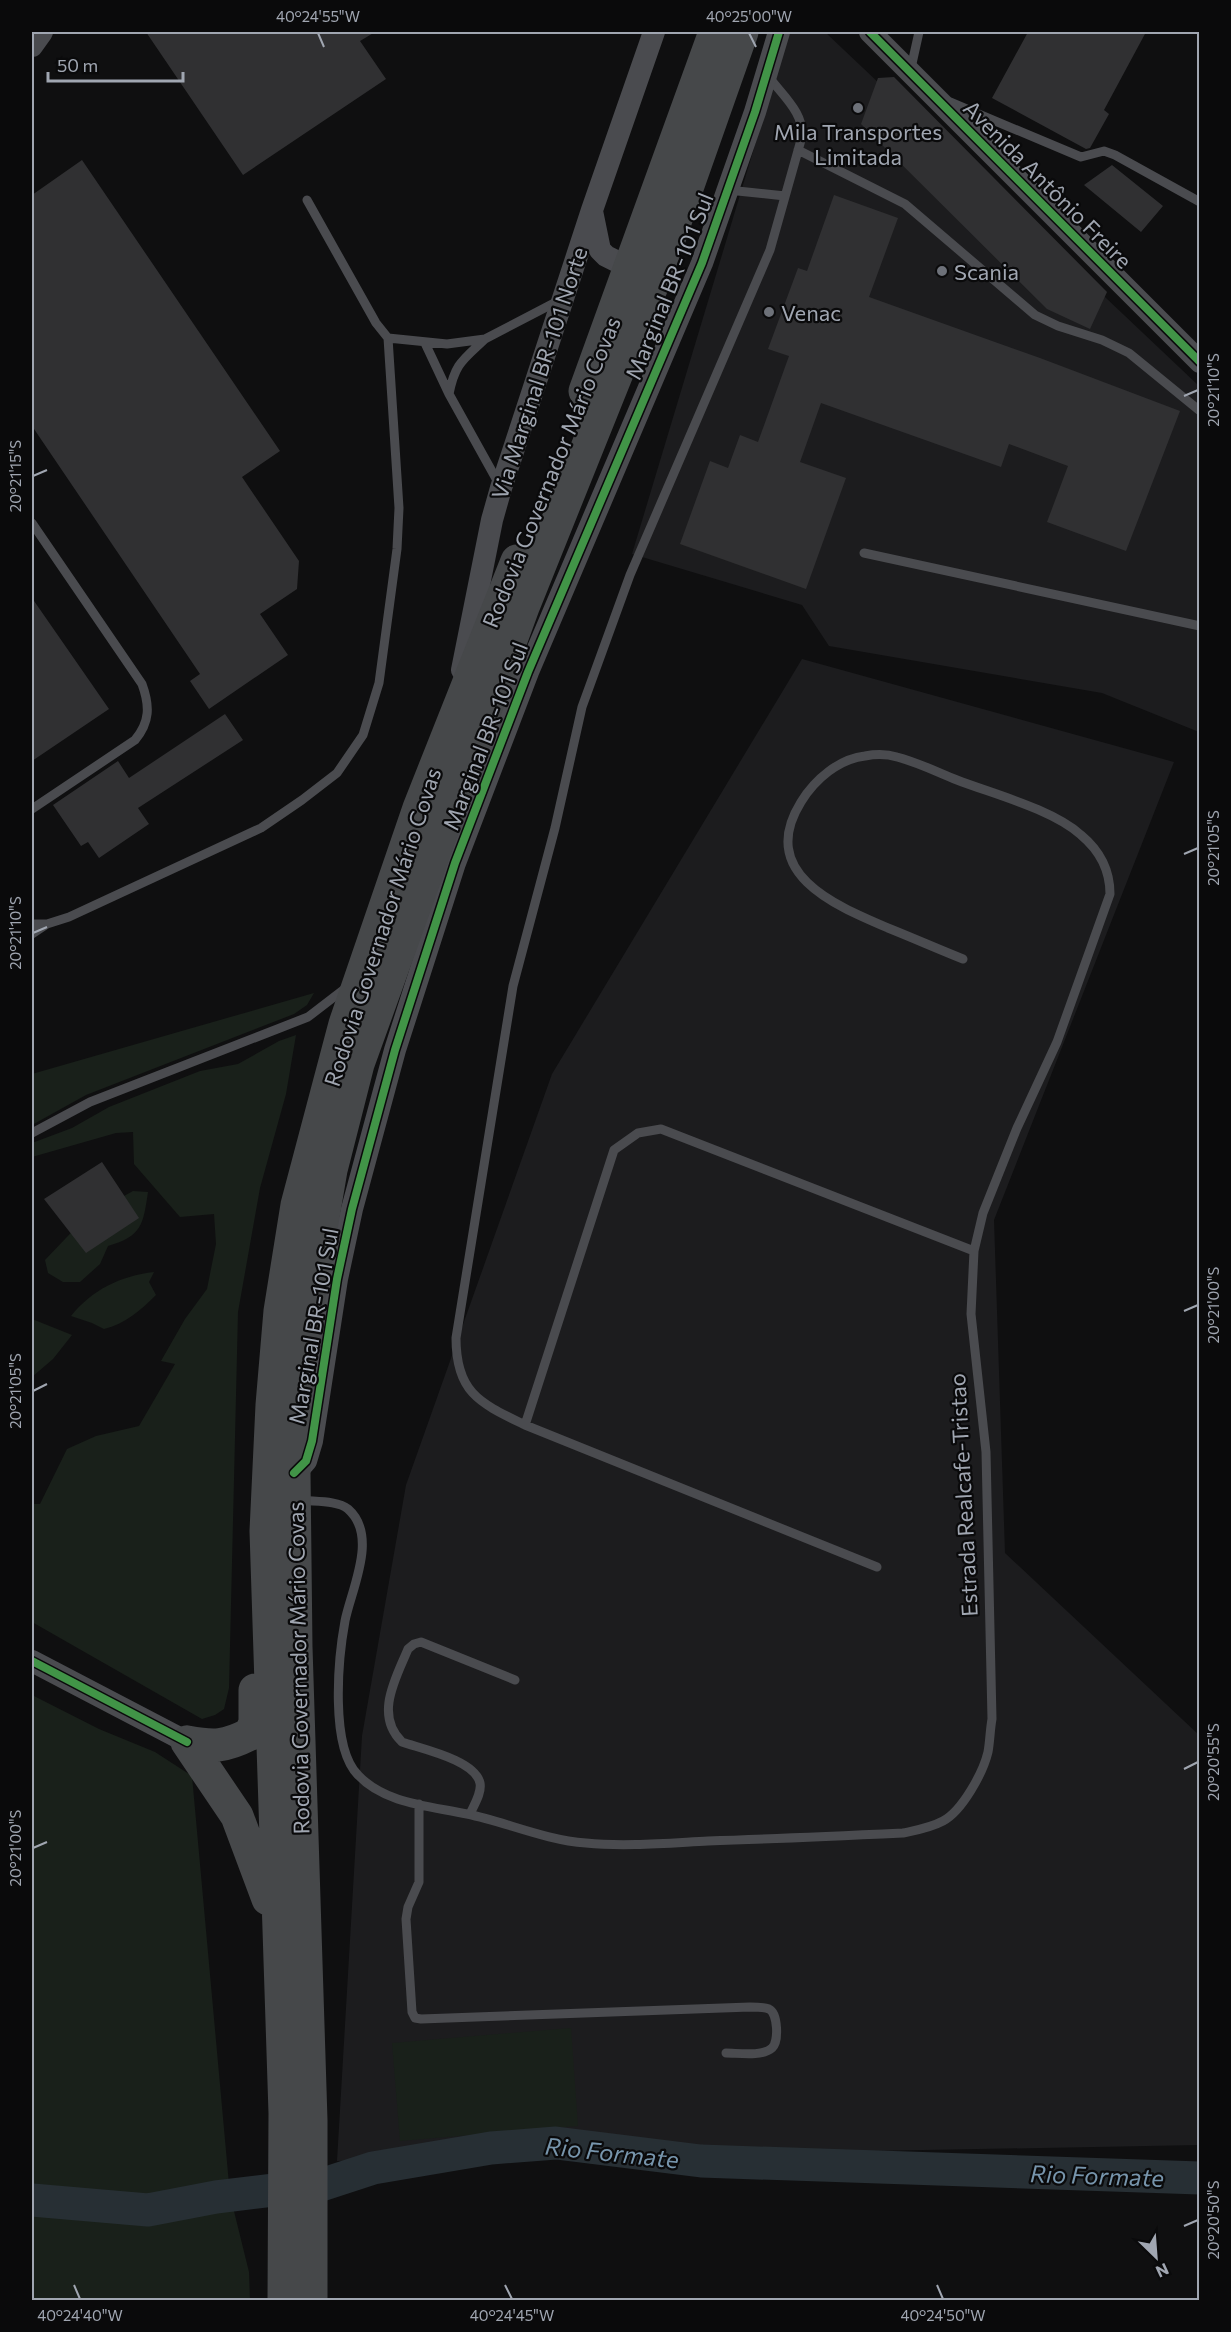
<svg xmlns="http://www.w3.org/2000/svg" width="1231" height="2332" viewBox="0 0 1231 2332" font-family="Commissioner,sans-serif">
<rect width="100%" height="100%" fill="#0f0f10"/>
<path fill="#1c1c1e" d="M789,32h36l374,354v346l-97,-39 -273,-47 -27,-41 -170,-51z
M802,659l372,103 -180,458 11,333 194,182v410l-862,16 25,-425 44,-251 146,-411z"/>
<path fill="#19201a" d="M314,993l-7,12 -13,9 -208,81 -54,30v-51z
M296,1035l-10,59 -26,94 -22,124 -9,376 -5,21 -9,6 -13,4 -170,-97v-118h8l27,-55 29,-13 43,-10 36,-62 -14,-3 24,-42 22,-30 9,-45 -2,-30 -34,3 -46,-53 -1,-32 -17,1 -84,24v-14l40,-15 37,-21 91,-36 38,-7 41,-23z
M133,1191l15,1c-5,33 -6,44 -40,54l-8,18 -20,18h-17l-15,-9 -3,-13 41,-43z
M154,1272l-5,10 7,13c-15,15 -31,29 -52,34l-12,-6 -21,-7c21,-26 49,-40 83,-44z
M32,1319l40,16 -19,24 -21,18z
M32,1695l67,34 56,23 37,24 38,419 19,77 1,28h-218z
M571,2028l7,98 -178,15 -8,-98z"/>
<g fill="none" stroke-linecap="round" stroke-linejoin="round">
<path stroke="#272f34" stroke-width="33" d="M32,2200l116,10 68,-13 108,-13 49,-16 118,-20 65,-5 145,18 499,17"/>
</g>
<path fill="#303032" d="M146,32h229l-15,9 26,38 -143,96z
M1028,32h118l-42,78 5,4 -19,34 -4,1 -94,-51z
M894,77l213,215 -17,37 -43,-20 -186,-185 17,-46z
M82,160l198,291 -38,26 57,84 -2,28 -37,25 28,41 -79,54 -19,-28 10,-7 -168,-248v-231z
M1112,165l51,41 -22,26 -57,-47z
M834,195l64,23 -29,79 171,61 140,53 -54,140 -79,-29 21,-56 -59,-22 -8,23 -180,-64 -21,59 46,16 -40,111 -126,-45 30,-83 18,7 12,-33 18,7 31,-86 -21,-7 30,-81 9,3z
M32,598l77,111 -77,52z
M225,714l18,26 -105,68 11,16 -50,34 -11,-16 -7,4 -28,-41 65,-44 11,17z
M102,1162l37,56 -53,35 -42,-54z"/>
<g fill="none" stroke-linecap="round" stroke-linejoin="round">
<path stroke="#4a4b4f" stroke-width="9" d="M911,68l8,-36
M768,76c14,19 39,39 33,64l-31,110 -140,325 -48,132 -27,121 -42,158 -57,352c0,55 24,65 69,87l352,142
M950,102l131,55 23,-6 11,4 85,47
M798,150l107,54 130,111 23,11 44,14 27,13 71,58
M728,190l57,6
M307,200l69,123 12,15 59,6 38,-5 73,-38
M425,343l24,51 50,90
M449,394c6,-31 14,-34 36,-55
M32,523l110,161c8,22 8,38 -7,56l-103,69
M864,553l336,73
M32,924h15l22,-7 192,-89 41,-28 35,-27 26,-38 16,-52 18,-134 2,-41 -11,-170
M32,934l15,-10
M32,1133l58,-31 218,-85 39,-30
M525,1425l89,-275 24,-17 23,-4 313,122
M300,1500c13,2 37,0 48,9 31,27 3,81 -3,112 -7,38 -15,126 13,154 27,29 72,31 109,39 39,8 78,26 119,29 38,4 83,0 122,-2 65,-2 130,-5 195,-8 14,-3 27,-5 40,-12 19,-10 40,-48 45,-69 2,-11 2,-22 4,-33l-6,-267 -15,-138 3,-63 9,-38 34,-85 40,-86 53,-148c0,-24 -11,-44 -29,-59 -29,-26 -88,-41 -124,-55 -20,-8 -40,-18 -60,-23 -10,-3 -21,-3 -32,-1 -26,3 -50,23 -64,46 -44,71 33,103 87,126 25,10 50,21 75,31
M419,1804v78l-11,25 -2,12 6,93 3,6 6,1 329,-12c5,0 14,0 19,2 9,4 10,33 3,39 -10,9 -34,5 -46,5
M470,1814c4,-9 12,-21 10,-31 -5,-23 -58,-34 -78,-41 -28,-27 -6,-64 6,-93l6,-5 7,-2 94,38"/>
<path stroke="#4a4b4f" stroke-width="22" d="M870,32l330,330
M32,46l10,-14
M592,211l8,39 6,6 20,10
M462,670l30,-150 9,-32 91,-278 62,-178
M298,1470l8,-9 6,-20 25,-162 15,-70 43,-159 60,-187 73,-191 174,-409 53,-151 24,-80
M32,1661l155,81"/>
<path stroke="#46484a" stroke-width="33" d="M585,391l130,-359
M187,1742c27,5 38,5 63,-8l5,-11v-33
M187,1742l50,74 31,83
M284,2300l1,-187 -19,-582 6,-126 8,-94 17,-106 48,-181 74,-216 98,-247
M311,2300v-180l-15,-473 -2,-174 1,-76 12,-87 24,-140 27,-106 123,-342 42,-115 133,-331 86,-244"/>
<defs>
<path id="cycleway" d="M870,32l330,330
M294,1473l12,-12 6,-20 25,-162 15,-70 43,-159 60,-187 73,-191 174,-409 53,-151 24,-80
M32,1661l155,81"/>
</defs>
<use href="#cycleway" stroke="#0a0a0b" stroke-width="11"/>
<use href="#cycleway" stroke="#419447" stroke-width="8"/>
</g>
<path fill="none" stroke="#a0a6b1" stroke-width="2" d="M318,33l6,14M749,33l7,14M1184,396l14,-6M33,476l14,-6M1184,854l14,-6M33,933l14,-6M1184,1311l14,-6M33,1391l14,-7M1184,1769l14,-7M33,1848l14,-6M1184,2226l14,-6M74,2285l6,14M505,2285l7,14M937,2285l6,14"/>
<g fill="#6d7179" stroke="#0a0a0b" stroke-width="2">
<circle cx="858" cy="108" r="6"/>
<circle cx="942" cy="271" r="6"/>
<circle cx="769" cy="312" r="6"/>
</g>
<g text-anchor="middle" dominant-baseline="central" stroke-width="4.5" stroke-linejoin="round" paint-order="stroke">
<g font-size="22" fill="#a0a6b1" stroke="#0a0a0b" text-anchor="start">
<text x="858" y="131" text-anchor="middle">Mila Transportes<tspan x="858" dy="25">Limitada</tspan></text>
<text x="954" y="271">Scania</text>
<text x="781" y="312">Venac</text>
</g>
<g font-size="22" fill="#a0a6b1" stroke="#0a0a0b">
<text transform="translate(1048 184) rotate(45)">Avenida Antônio Freire</text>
<text transform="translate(669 286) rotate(-68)">Marginal BR-101 Sul</text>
<text transform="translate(539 373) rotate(-72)">Via Marginal BR-101 Norte</text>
<text transform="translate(551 472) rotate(-68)">Rodovia Governador Mário Covas</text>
<text transform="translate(485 736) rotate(-69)">Marginal BR-101 Sul</text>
<text transform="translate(382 927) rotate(-72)">Rodovia Governador Mário Covas</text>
<text transform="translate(313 1326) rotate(-80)">Marginal BR-101 Sul</text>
<text transform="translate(963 1495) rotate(-93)">Estrada Realcafe-Tristao</text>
<text transform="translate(298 1668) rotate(-91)">Rodovia Governador Mário Covas</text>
</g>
<g font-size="24" font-style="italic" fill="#7795ac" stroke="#0a0a0b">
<text transform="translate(612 2152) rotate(6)">Rio Formate</text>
<text transform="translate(1097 2175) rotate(2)">Rio Formate</text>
</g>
</g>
<rect width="1231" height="2332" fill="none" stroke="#0a0a0b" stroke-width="66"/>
<g transform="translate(1156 2257) rotate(155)" stroke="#0a0a0b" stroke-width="4.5" paint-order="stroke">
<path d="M0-4.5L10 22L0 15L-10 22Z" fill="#a0a6b1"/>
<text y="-9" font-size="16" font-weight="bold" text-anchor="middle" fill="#a0a6b1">N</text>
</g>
<path d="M48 72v9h135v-9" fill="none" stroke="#a0a6b1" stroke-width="3"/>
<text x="57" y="72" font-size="18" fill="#a0a6b1" stroke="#0a0a0b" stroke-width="4.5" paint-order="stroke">50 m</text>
<rect x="33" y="33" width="1165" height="2266" fill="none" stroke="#a0a6b1" stroke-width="2"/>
<g font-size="15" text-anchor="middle" fill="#a0a6b1">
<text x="318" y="22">40°24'55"W</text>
<text x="749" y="22">40°25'00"W</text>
<text transform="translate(1214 390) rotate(-90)" y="5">20°21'10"S</text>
<text transform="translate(16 476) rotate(-90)" y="5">20°21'15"S</text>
<text transform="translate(1214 848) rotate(-90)" y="5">20°21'05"S</text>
<text transform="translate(16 933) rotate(-90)" y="5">20°21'10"S</text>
<text transform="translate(1214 1305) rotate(-90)" y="5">20°21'00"S</text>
<text transform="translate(16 1391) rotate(-90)" y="5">20°21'05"S</text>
<text transform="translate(1214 1762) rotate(-90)" y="5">20°20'55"S</text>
<text transform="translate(16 1848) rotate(-90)" y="5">20°21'00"S</text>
<text transform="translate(1214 2220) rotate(-90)" y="5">20°20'50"S</text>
<text x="80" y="2321">40°24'40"W</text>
<text x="512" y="2321">40°24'45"W</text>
<text x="943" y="2321">40°24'50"W</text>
</g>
</svg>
